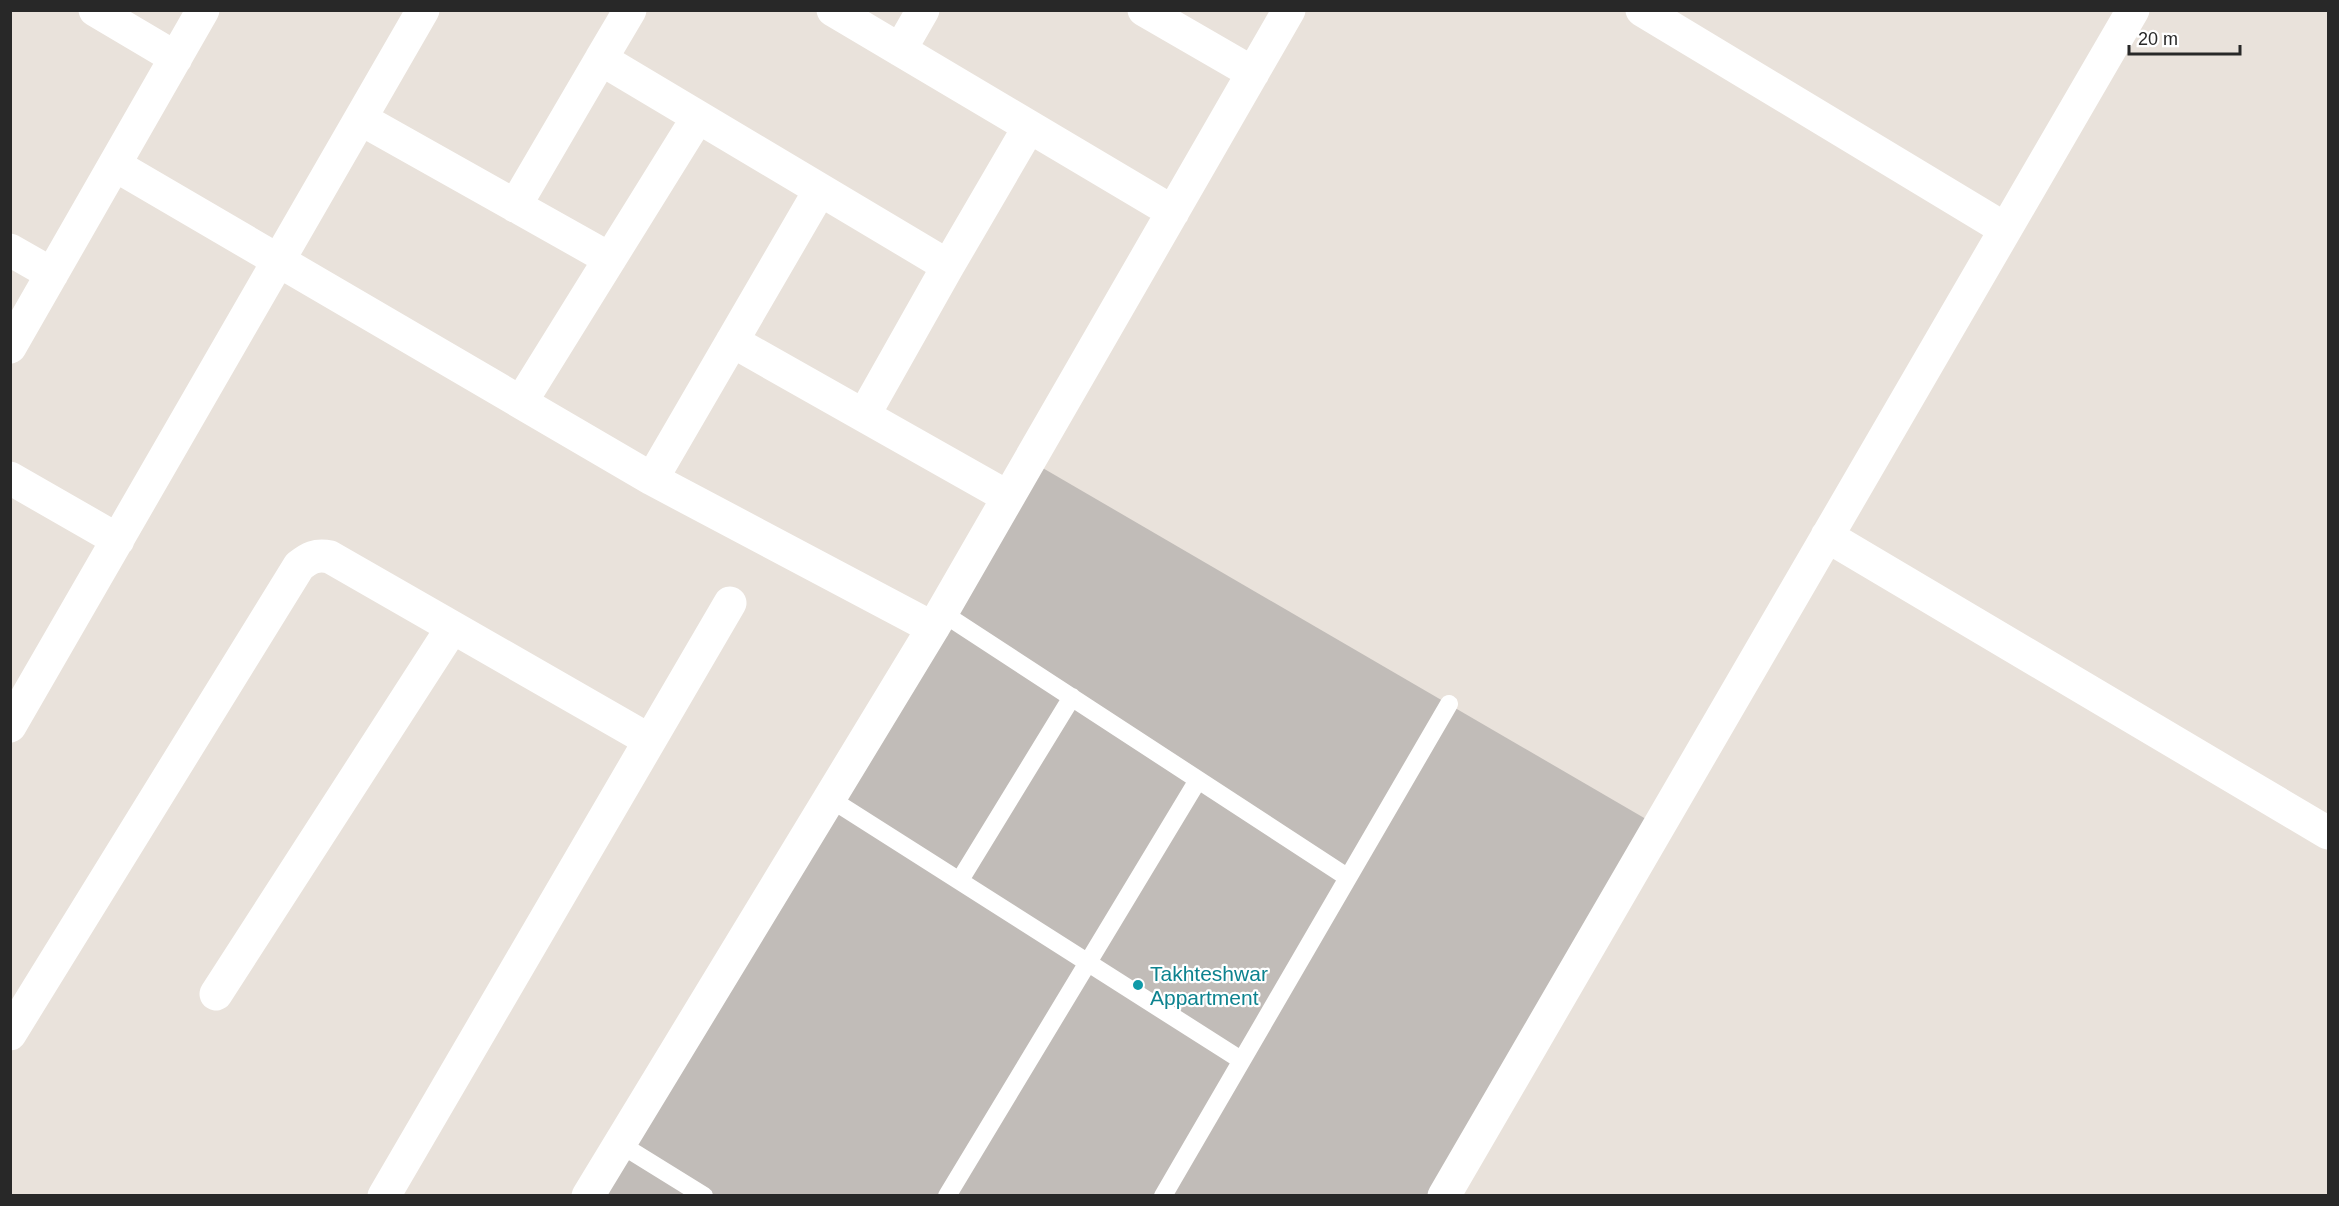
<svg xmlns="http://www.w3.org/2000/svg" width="2339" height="1206" viewBox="0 0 2339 1206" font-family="Arial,sans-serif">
<rect width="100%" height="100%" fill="#e9e2db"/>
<path fill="#c1bcb8" d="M1029,460l629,366 -225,370h-846z"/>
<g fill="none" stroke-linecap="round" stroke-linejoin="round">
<path stroke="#fff" stroke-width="18" d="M941,612l406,265
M829,798l412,262
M960,880l112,-183
M620,1144l84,52
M947,1196l251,-416
M1163,1196l286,-492"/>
<path stroke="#fff" stroke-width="33" d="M95,10l81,48
M630,10l-29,49 347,207 81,-139
M833,10l340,202
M1144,10l109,63
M1642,10l363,219
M900,50l23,-40
M361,119l249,140
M115,165l537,314 281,149 356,-618
M515,206l86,-147
M10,250l42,24
M732,341l276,156
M10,347l193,-337
M521,402l177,-285
M864,415l84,-149
M10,478l108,62
M652,479l168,-289
M1827,536l501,297
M10,726l413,-716
M216,994l236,-366
M10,1034l289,-468c10,-8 17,-12 31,-9l319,183
M384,1196l346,-593
M588,1196l345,-568
M1444,1196l689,-1186"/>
</g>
<circle fill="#0f9aa8" stroke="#fff" stroke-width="2" cx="1138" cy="985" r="6"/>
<g text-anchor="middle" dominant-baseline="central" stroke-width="4.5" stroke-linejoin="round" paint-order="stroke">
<g font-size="21" fill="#0d838f" stroke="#fff" text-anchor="start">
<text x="1150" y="973">Takhteshwar<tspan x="1150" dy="24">Appartment</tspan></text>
</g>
</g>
<rect width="2339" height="1206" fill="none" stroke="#282828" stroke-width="24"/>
<path d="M2129 45v9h111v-9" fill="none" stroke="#282828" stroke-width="3"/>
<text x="2138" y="45" font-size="18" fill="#282828" stroke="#ffffff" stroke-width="4.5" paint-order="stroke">20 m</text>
</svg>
